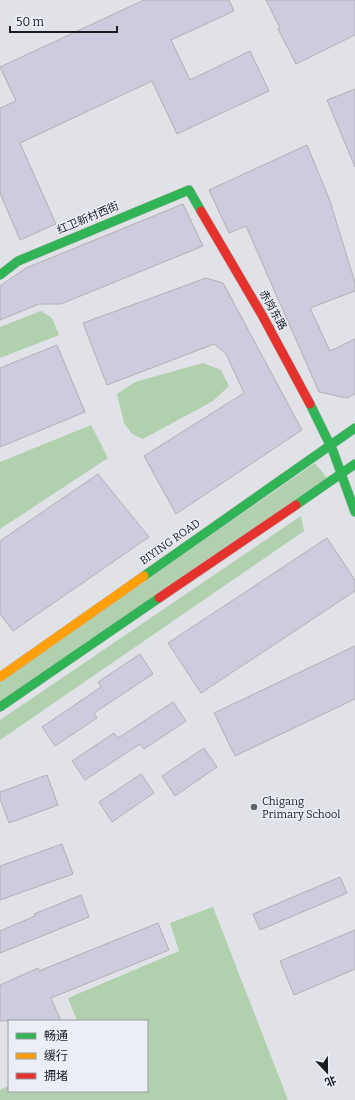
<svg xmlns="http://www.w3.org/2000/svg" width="355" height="1100" viewBox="0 0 355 1100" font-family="Bitter,'Noto Sans SC',serif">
<rect width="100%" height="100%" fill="#e1e2e7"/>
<path fill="#b1d0ae" d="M41,311l11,7 7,17 -59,23v-31z
M203,363l18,7 8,16 -16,15 -70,38 -11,-5 -8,-11 -7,-29 18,-12z
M91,425l17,33 -108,71v-67z
M315,463l12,15 -327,224v-20z
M301,516l3,15 -304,209v-20z
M213,907l75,193h-288v-10l9,-4v5h138v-70h-70l-9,-23 111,-47 -9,-28z"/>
<path fill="#cdcbdd" stroke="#b1b1b4" d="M144,0h85l5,11 -63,29 19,40 60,-29 19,40 -92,43 -25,-53 -132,62 36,81 -36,16 -20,-47v-85l16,-7 -16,-34z
M266,0h89v35l-59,29 -18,-35 2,-1z
M355,89v78l-28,-67z
M307,145l23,56 25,82v8l-45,17 20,43 25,-12v55l-8,4 -28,-6 -73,-166 -17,7 -20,-43z
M183,204l20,42 -142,58h-22l-39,16v-34l26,-18z
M206,278l17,5 79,147 -126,84 -32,-58 100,-63 -18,-39 -12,-10 -107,41 -24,-62z
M57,345l28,67 -85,35v-79z
M98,474l51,63 -136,94 -13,-17v-73z
M327,538l28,42v11l-154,102 -33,-50z
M355,646v53l-120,57 -21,-43z
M140,654l13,20 -59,39 3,5 -42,28 -13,-19 59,-40 -3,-5z
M173,702l13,19 -42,28 -4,-5 -55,36 -13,-19 42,-28 4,5z
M204,748l13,19 -42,29 -13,-20z
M141,774l13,19 -42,29 -13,-20z
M47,775l11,30 -49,18 -9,-24v-7z
M62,844l11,30 -73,26v-34z
M340,877l7,16 -87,37 -7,-16z
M81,895l8,22 -89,36v-22l35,-15 -1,-2z
M158,923l11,27 -118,48 10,23h-61v-36l38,-17 1,3z
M355,930v39l-61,26 -14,-34z"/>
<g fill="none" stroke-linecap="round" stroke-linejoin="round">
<defs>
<path id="fast" d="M0,275l18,-14 171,-71 12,21
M310,404l23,47 22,61
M296,505l59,-41
M144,576l211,-148
M0,707l159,-109"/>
<path id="slow" d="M0,677l144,-101"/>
<path id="jam" d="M201,211l61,104 48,89
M159,598l137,-93"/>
</defs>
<use href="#fast" stroke="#b8b9bd" stroke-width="10"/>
<use href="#slow" stroke="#b8b9bd" stroke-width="10"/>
<use href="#jam" stroke="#b8b9bd" stroke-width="10"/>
<use href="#fast" stroke="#30b455" stroke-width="9"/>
<use href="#slow" stroke="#ff9f0a" stroke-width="9"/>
<use href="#jam" stroke="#e5322d" stroke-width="9"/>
</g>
<circle fill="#606165" stroke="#ebeef7" stroke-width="1.5" cx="254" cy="807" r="4"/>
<g text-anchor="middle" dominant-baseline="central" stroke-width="3" stroke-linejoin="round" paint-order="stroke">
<g font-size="11" fill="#1b1c1f" stroke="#ebeef7">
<text transform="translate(88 218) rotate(-23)">红卫新村西街</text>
<text transform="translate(273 310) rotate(61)">赤岗东路</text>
<text transform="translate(170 542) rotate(-35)">BIYING ROAD</text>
</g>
<g font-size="11" fill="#1b1c1f" stroke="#ebeef7" text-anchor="start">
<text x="262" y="801">Chigang<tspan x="262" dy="13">Primary School</tspan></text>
</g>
</g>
<rect x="8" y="1020" width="140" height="72" fill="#ebeef7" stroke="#989aa1"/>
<rect x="16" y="1033" width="20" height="6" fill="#30b455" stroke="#989aa1"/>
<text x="44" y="1040" font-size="12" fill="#1b1c1f">畅通</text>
<rect x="16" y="1053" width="20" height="6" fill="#ff9f0a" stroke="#989aa1"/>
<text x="44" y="1060" font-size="12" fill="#1b1c1f">缓行</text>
<rect x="16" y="1073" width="20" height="6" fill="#e5322d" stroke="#989aa1"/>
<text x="44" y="1080" font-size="12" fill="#1b1c1f">拥堵</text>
<g transform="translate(327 1072) rotate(158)" stroke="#ebeef7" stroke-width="3" paint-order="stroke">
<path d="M0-3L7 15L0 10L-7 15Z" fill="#1b1c1f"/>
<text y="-6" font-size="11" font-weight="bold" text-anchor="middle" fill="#1b1c1f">北</text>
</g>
<path d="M10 26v6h107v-6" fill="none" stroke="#1b1c1f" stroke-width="2"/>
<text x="16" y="26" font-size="12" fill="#1b1c1f" stroke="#ebeef7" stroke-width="3" paint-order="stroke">50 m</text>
</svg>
